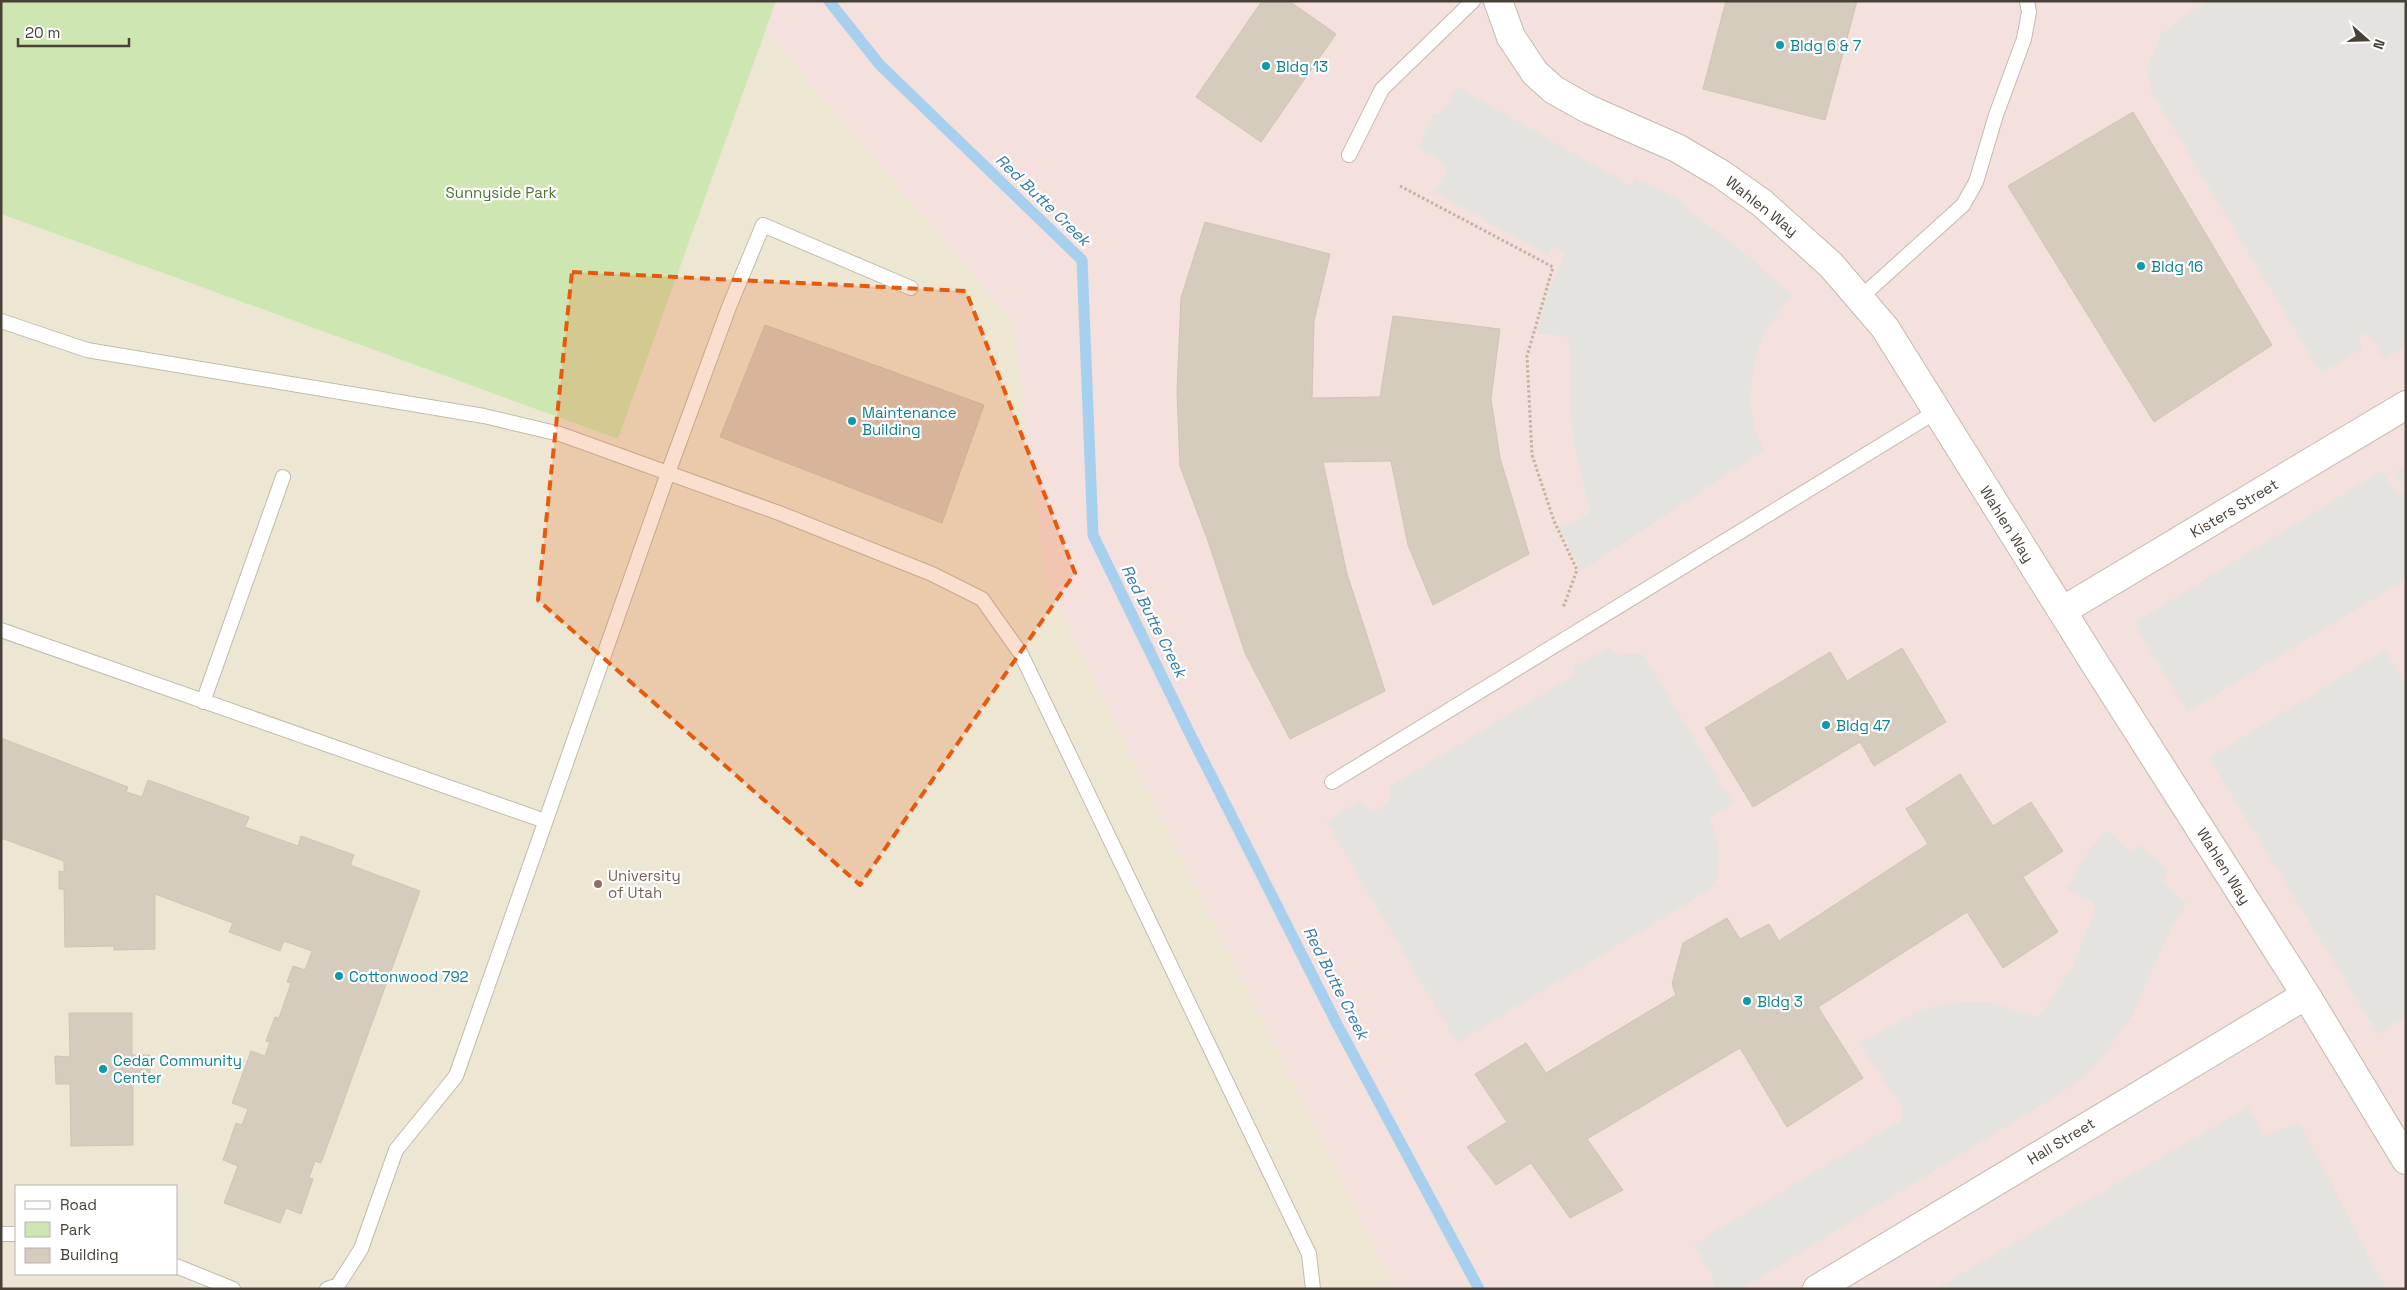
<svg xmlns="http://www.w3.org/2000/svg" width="2407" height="1290" viewBox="0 0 2407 1290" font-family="'Space Grotesk',sans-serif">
<rect width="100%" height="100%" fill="#f4f1e9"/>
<path fill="#ece6d3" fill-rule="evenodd" d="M765,30l248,291 33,261 349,707h-1394v-1075l617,225zM16,1186h160v88h-160z"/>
<path fill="#f4e0dc" d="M776,1h1630v1288h-1011l-349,-707 -33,-261 -248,-291z"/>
<path fill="#cee7b2" d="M1,1h775l-158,438 -617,-225z"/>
<path fill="#e5e3e0" d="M2209,1h197v345l-22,13 -15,-24 -6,-1 -4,5 4,9 -42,25 -170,-282 -3,-13 1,-13 12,-31 20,-16z
M1457,87l174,99 4,-8 46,22 6,9 53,40 52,46 -20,26 -9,16 -7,18 -4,25 -2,18 4,31 10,21 -183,121 -22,-44 22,-8 9,-8 -15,-62 -5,-41v-61l-3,-9 -5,-2 -24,-3 7,-33 19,-47 -11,-6 -5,8 -114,-63 11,-18 1,-8 -8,-7 -20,-11 15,-34 5,1 5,-5z
M2406,465v114l-219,133 -53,-89 248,-152 14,22 7,1 1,-5 -9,-16z
M1610,647l7,8 26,-1 90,149 -23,15 7,22 2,15 -2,23 -7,11 -253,154 -131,-222 33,-20 8,7 10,3 11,-10 3,-14 5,-4 175,-106 3,-4v-6z
M2385,650l21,34v333l-28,17 -169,-276z
M2106,830l24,22 10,-7 29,26 -5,8 1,5 22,19 -16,25 -40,89 -27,38 -20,22 -18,13 -307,188 -18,11h-28v-12l-19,-33 206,-123 3,-8 -2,-7 -42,-63 59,-32 23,-6 27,-4 24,2 39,13 8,-1 5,-5 28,-42 23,-58 -2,-8 -27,-13 23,-39z
M2248,1107l15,27 4,2 32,-14 87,167h-451z"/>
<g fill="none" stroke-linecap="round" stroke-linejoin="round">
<path stroke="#a7d0ef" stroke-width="11" d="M829,1l51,64 202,195 11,275 98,201 147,290 141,263"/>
</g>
<path fill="#d5ccbe" stroke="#d0c4b2" d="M1262,1h27l47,33 -75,108 -65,-45z
M1726,1h131l-32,119 -122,-31z
M2133,112l139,233 -118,77 -146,-236z
M1205,222l125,32 -16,67 -2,77 68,-1 13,-81 107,13 -9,70 9,59 29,96 -96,51 -25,-60 -17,-84 -68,1 24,112 38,117 -95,48 -45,-86 -37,-112 -28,-75 -3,-74 4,-94z
M765,325l219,80 -42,118 -222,-86z
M1902,648l44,74 -72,44 -14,-24 -107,65 -48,-79 125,-76 17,29z
M1,738l127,49 -2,5 16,5 6,-17 101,37 -4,10 53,19 3,-10 53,19 -4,10 70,26 -99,272 -6,-2 -6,17 4,1 -12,35 -15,-6 -6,15 -56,-20 14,-37 -15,-6 13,-37 6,2 6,-16 -16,-6 19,-52 14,5 5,-14 -4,-1 9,-24 4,1 12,-35 -4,-1 6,-16 12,4 7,-19 -28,-10 -4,10 -51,-19 4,-9 -78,-29v55l-41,1v-4l-49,1 -1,-58h-5v-18l5,1v-11l-63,-23z
M1960,774l33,52 38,-24 32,49 -40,26 35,55 -55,36 -36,-56 -149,95 45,71 -76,49 -47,-79 -153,91 36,51 -53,28 -39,-55 -35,22 -29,-38 40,-25 -32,-48 51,-31 20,30 130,-78 -4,-11 11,-41 44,-25 13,21 29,-15 10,17 149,-97 -22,-35z
M69,1013h63v42h18v27h-17v63l-62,1 -1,-62h-14l-1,-28 15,1z"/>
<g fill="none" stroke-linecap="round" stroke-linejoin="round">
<defs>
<path id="lane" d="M1349,155l33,-66 91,-88
M1860,298l103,-93 13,-23 20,-67 28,-76 5,-27 -2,-11
M1,321l86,29 397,66 76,18 219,79 153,61 50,25 39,55 288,600 4,35
M1,630l544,191
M203,702l80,-225
M1332,782l605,-371
M1,1234h15
M176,1266l57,23
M327,1289l11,-4 23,-36 35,-99 60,-74 212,-603 61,-166 34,-82 148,63"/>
<path id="street" d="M1498,1l13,36 24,36 19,17 34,19 89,39 44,26 41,29 69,62 54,63 207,331 214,336 100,165
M2062,611l344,-206
M1817,1289l489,-294"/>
</defs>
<use href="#lane" stroke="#c2bbae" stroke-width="16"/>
<use href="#street" stroke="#c2bbae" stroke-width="30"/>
<path stroke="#c1b49d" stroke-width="3" stroke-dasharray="2.5 2.5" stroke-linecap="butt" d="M1400,186l153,81 -26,89 5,99 22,66 23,49 -14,38"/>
<use href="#lane" stroke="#fff" stroke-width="14"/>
<use href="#street" stroke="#fff" stroke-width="28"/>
</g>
<path fill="#e8590c" fill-opacity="0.2" stroke="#e8590c" stroke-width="4" stroke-dasharray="10 6" stroke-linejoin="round" d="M572,272l394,19 109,282 -215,312 -322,-285z"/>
<g fill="#0f9aa8" stroke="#fff" stroke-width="2">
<circle cx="1780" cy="45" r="5"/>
<circle cx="1266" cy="66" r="5"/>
<circle cx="2141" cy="266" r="5"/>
<circle cx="852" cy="421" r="5"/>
<circle cx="1826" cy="725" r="5"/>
<circle cx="339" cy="976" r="5"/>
<circle cx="1747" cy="1001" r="5"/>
<circle cx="103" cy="1069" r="5"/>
</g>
<circle fill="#8d6e63" stroke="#fff" stroke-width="2" cx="598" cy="884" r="5"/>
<g text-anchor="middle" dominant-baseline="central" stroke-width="4.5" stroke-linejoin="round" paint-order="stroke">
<g font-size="15" fill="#0d838f" stroke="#fff" text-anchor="start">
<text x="1790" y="45">Bldg 6 &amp; 7</text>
<text x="1276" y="66">Bldg 13</text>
<text x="2151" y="266">Bldg 16</text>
<text x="862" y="412">Maintenance<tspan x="862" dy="17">Building</tspan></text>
<text x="1836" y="725">Bldg 47</text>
<text x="349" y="976">Cottonwood 792</text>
<text x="1757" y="1001">Bldg 3</text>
<text x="113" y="1060">Cedar Community<tspan x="113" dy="17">Center</tspan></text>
</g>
<g font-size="15" fill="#47782b" stroke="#fff">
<text x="501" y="192">Sunnyside Park</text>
</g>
<g font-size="15" fill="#474137" stroke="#fff">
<text transform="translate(1762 206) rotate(38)">Wahlen Way</text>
<text transform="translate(2234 508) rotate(-31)">Kisters Street</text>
<text transform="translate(2007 524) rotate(58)">Wahlen Way</text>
<text transform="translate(2224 866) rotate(58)">Wahlen Way</text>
<text transform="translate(2061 1141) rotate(-31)">Hall Street</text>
</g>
<g font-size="15" fill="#785e54" stroke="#fff" text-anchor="start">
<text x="608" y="875">University<tspan x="608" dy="17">of Utah</tspan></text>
</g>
<g font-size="16" font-style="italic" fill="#337ab1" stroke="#fff">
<text transform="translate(1043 200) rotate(44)">Red Butte Creek</text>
<text transform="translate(1154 621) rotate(63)">Red Butte Creek</text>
<text transform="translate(1336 983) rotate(63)">Red Butte Creek</text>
</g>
</g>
<rect width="2407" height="1290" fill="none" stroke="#474137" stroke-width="5"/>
<rect x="15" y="1185" width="162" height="90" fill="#ffffff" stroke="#b5b3af"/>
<rect x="25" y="1201" width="25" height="8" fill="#ffffff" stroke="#b5b3af"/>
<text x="60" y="1210" font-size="15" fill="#474137">Road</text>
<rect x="25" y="1222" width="25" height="15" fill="#cee7b2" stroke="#b5b3af"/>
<text x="60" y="1235" font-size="15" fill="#474137">Park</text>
<rect x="25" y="1248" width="25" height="15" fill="#d5ccbe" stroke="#b5b3af"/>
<text x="60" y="1260" font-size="15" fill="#474137">Building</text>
<g transform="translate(2367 40) rotate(110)" stroke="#ffffff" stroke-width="4" paint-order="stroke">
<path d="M0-4L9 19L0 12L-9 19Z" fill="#474137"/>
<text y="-8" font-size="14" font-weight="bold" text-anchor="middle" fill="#474137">N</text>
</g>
<path d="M18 38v8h111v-8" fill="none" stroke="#474137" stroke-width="2.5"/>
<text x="25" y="38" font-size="15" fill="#474137" stroke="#ffffff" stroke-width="4" paint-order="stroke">20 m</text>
</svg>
